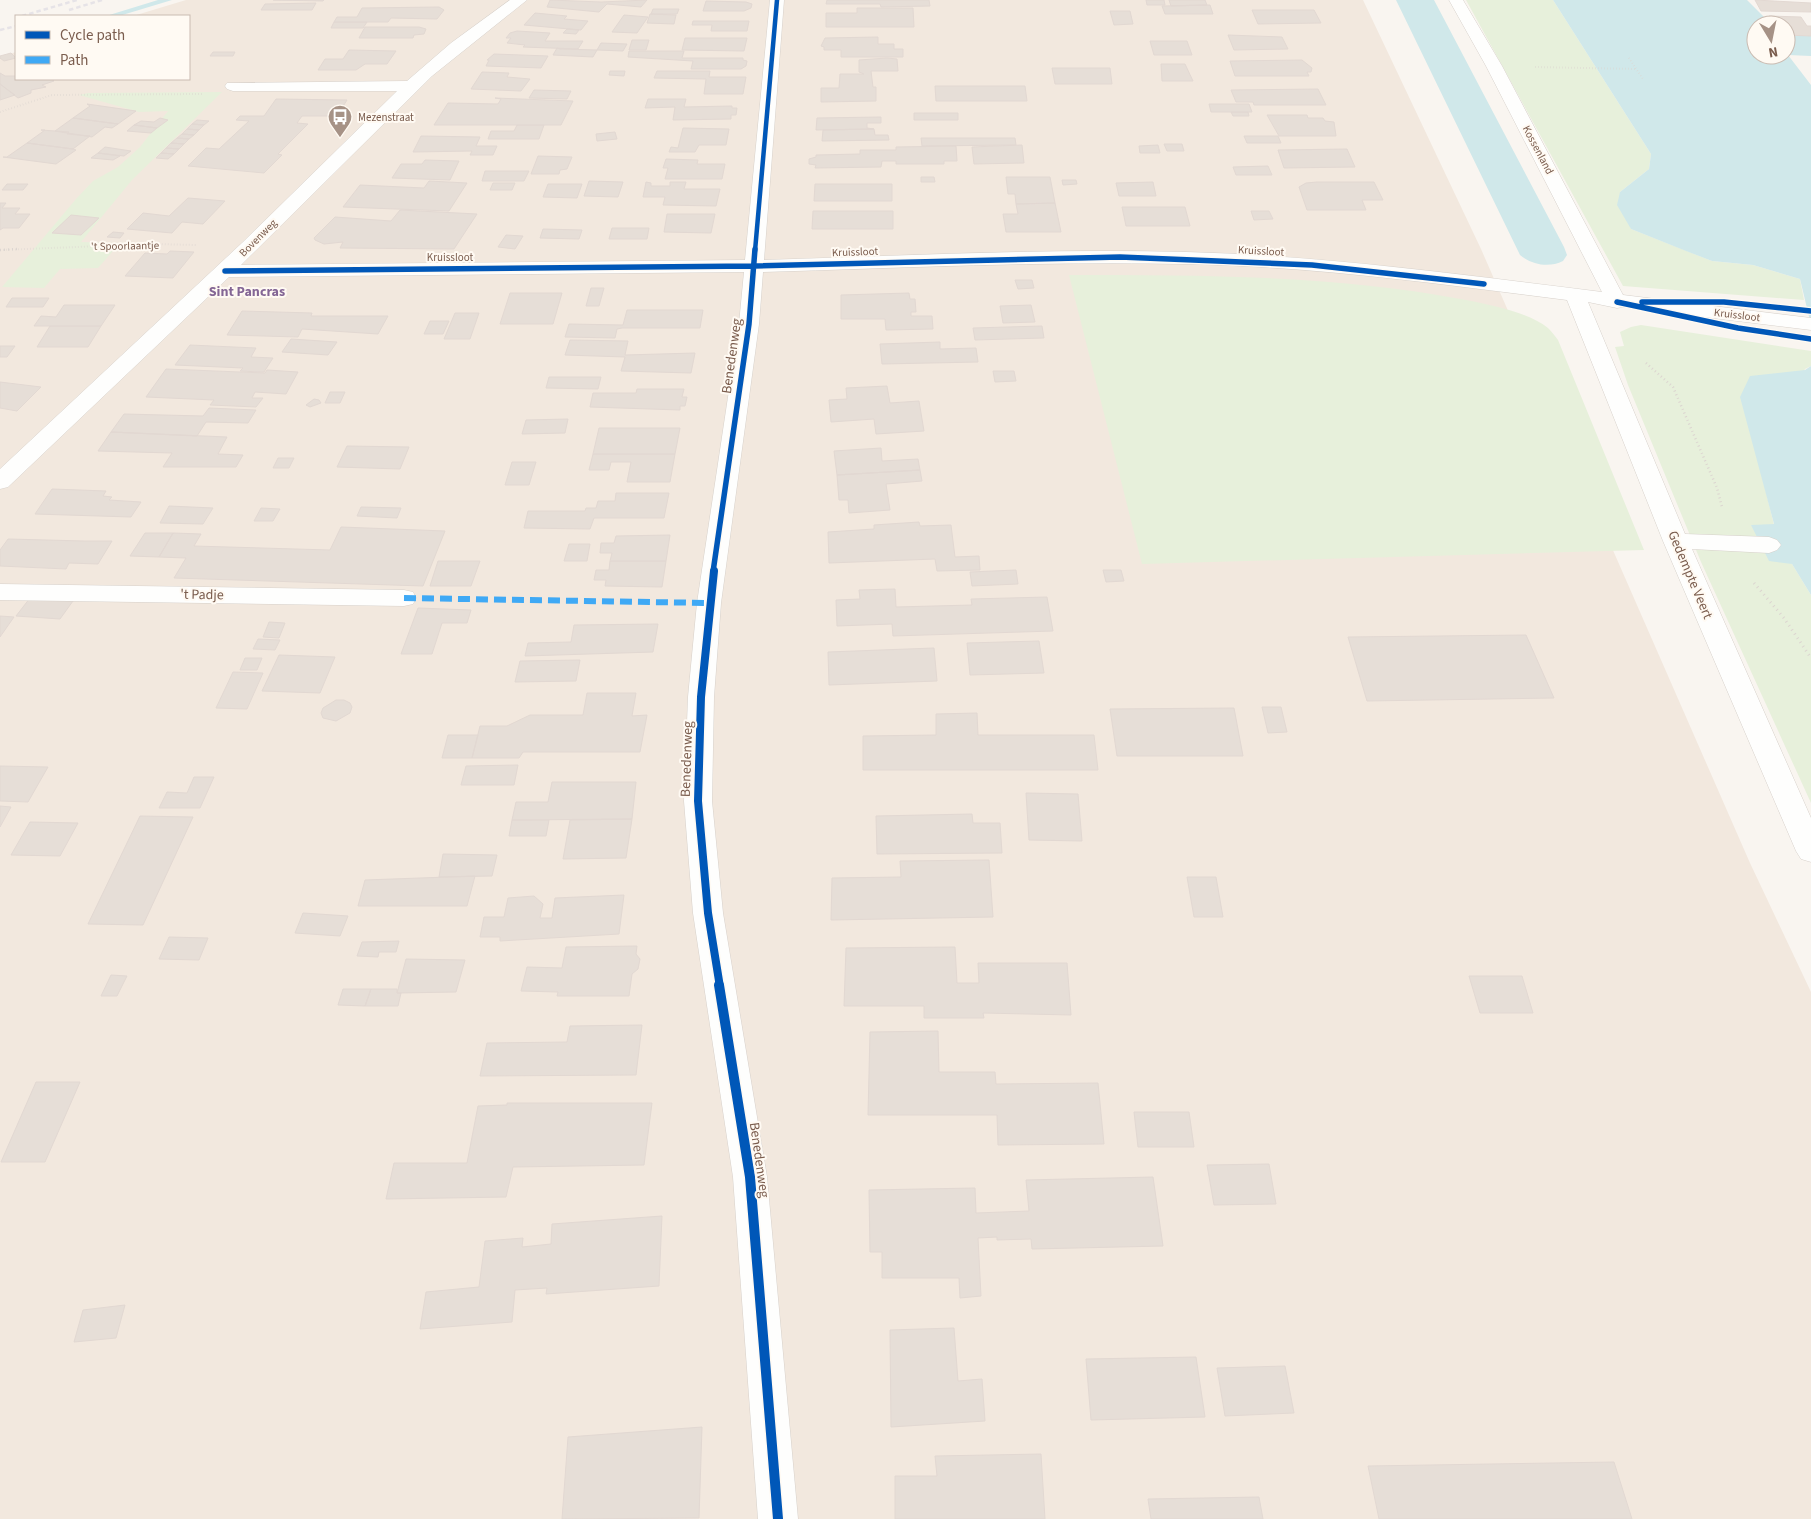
<svg xmlns="http://www.w3.org/2000/svg" width="1811" height="1519" viewBox="0 0 1811 1519" font-family="'Source Sans 3',sans-serif">
<rect width="100%" height="100%" fill="#f9f5f0"/>
<path fill="#f2e8de" d="M186,0h1177l118,249 269,614 61,129v527h-1811v-1462l16,-5v27h173v-63h-56z"/>
<path fill="#e7f0db" d="M1466,0h87l98,154 -2,15 -29,23 11,37 81,32 41,4 47,14 4,21 -181,-14z
M222,92l-90,88 -51,62 39,1 -22,25 -38,1 -16,19 -42,-1 74,-88 17,-18 25,-14 22,-20 28,-36 -29,1 -60,-17 9,-2z
M1069,275c132,0 267,0 397,25 24,5 63,12 82,28 4,4 7,8 10,12l86,210 -502,14z
M1641,325l170,26v15l-6,3 -46,94 15,62h-23l41,39 19,31v208l-110,-241 -73,-177 -13,-38 9,-1 -4,-14 11,-5z"/>
<path fill="#d0e8ea" d="M158,0h14l-53,16h-13z
M1396,0h38l130,247 3,8 -4,6c-14,7 -31,4 -43,-6z
M1553,0h194l25,25h-16v30h30v-20l25,1v20l-23,-1 23,30v240l-11,-46 -47,-14 -41,-4 -26,-10 -55,-22 -14,-24 3,-13 29,-23 2,-15z
M1811,366v229l-19,-31 -23,-3 -18,-36 23,-1 -34,-127 10,-21 55,-6z"/>
<path fill="#e6ded7" stroke="#e2d8d2" d="M273,0h51l-1,1z
M550,0l51,2 46,-2 -6,7 -34,-3 -8,8 -52,-5z
M827,0h102l1,6 -49,1 -1,-3h-54z
M1146,0h18l1,5h-18z
M1169,0h36l2,5 -36,1z
M1755,0l56,3v9l-50,-1z
M706,1l40,1 6,2 -1,4 -7,3h-41z
M316,3l-4,7h-51l4,-6z
M1210,5l3,9h-48l-3,-8z
M439,7l5,3 -7,9 -46,-1 -3,4h-54l3,-5h20l5,-9z
M857,8h56l1,19h-88v-14h31z
M653,9h26l-2,5h-26z
M1252,10h62l7,13 -63,1z
M1110,11h20l3,13 -19,1z
M535,13l32,3 -3,3 24,2 -7,9 -57,-5z
M650,14l26,1 -2,9 -27,-1z
M624,15l24,2 -11,16 -25,-1z
M1769,16l32,1 6,9h4v10l-25,-1v-10h-12z
M693,21h56l-2,10h-36l1,-6h-20z
M334,22h33l-4,6h-32z
M365,27h54l7,2 -2,5 -10,1 -1,3h-54z
M567,29l12,1 -3,4 -13,-1z
M517,31l33,2 -5,8h38l-5,8 -55,-2 2,-2 -18,-2 4,-5h-5l4,-5z
M1228,35l54,2 6,12 -54,1z
M878,37v7h16v5h9v8h-62v-7h-17v-3l-3,-1 4,-8z
M685,38h62l-3,13 -62,-1z
M632,40h17l-3,10h-17z
M1150,41h37l5,14h-38z
M601,43l26,1 -4,7 -26,-1z
M557,48l3,1 37,1 -4,7 -40,-2z
M349,50l47,1 -9,13h-22l-9,6h-38l7,-11h18z
M629,51h55l-2,7h61v2l4,1 -1,5 -5,3h-50l2,-8 -65,-4z
M213,52h22l-2,4h-23z
M11,53l5,5 -12,3 -4,-3v-2z
M494,54l54,2 -7,12 -55,-2 3,-6h-2z
M887,58l10,1 1,12h-27l2,16h3v14l-55,1v-14h18l1,-14h24l-5,-2v-12z
M1302,60l10,8 -1,4h-4l2,4h-74l-5,-15z
M1161,64h24l8,17h-31z
M1052,68h58l2,16h-57z
M610,71h15l-1,5 -15,-1z
M657,71h53l-1,6h37l-3,17h-39l2,-15 -52,-1z
M482,72l27,1 -2,4 23,2 -9,12 -50,-2z
M0,73l5,3h11v3h35l3,2 -12,4 4,2 -15,3v3l-13,5 -18,-14z
M0,84l15,11 -15,5z
M935,86h90l2,15h-91z
M1318,89l8,16h-72l-1,-3h-17l-5,-12z
M534,90l37,1 -4,8 -38,-1z
M495,98l78,3 -12,24h-127l14,-22 50,1 3,-5z
M276,99l71,1 -10,16h-35l-5,7 11,1 -30,30 4,1 -18,18 -76,-7 18,-18 13,1 30,-28 -13,-1 4,-4h24z
M648,99h38l-2,8 48,-1v2h5l-1,7h-5v4l-58,1 2,-13 -30,1z
M87,104l49,7 -18,13 -45,-6 17,-12z
M1209,104h40l3,8h-41z
M1231,112h17l1,4h-16z
M914,113h44v7h-44z
M1267,115h40l1,3h15l2,3 9,1 2,14h-57z
M881,117v6h-14v5l7,1 -58,1 1,-12z
M73,118l45,6 -6,4 -7,-1 -13,10 -37,-6z
M160,118l8,2 -11,8 -23,-3 7,-4 13,1z
M197,120l12,1 -5,4 -12,-1z
M192,124l12,1 -5,5 -12,-1z
M134,125l23,3 -6,5 -24,-2z
M517,125h27l-5,14h-51l3,-8h23z
M683,128l46,1 -3,16h-27l-4,7h-26l2,-5 7,1z
M187,129l12,1 -5,5 -12,-1z
M874,129l1,6h13l1,5 -67,1 1,-11z
M41,130l28,2 -2,2 23,2 -17,13 -46,-6 18,-13z
M615,132l2,7 -20,2 -1,-7z
M182,134l12,1 -5,4 -12,-1z
M421,136l59,1 -4,9h21l-4,9h-23l2,-4 -59,1z
M1244,136h34l3,7h-34z
M177,138l12,1 -5,5 -13,-1z
M921,138h94l1,7 -94,1z
M27,143l46,6 3,1 -20,14 -53,-7h4z
M171,143l13,1 -5,5 -13,-1z
M1164,144h18l2,7h-17z
M1022,145l2,18 -50,1 -2,-17z
M1158,145l2,8h-20l-1,-7z
M956,146l1,15h-13v3h-48v-3h-14l-1,6 -66,1 1,-3 -7,-1v-5l7,-2v-2l44,-1v-4h36v-3z
M105,147l26,4 -7,5 -26,-3z
M166,148l13,1 -5,5 -13,-1z
M1347,149l8,18 -71,1 -6,-18z
M98,153l22,3 -7,4 -22,-2z
M161,153l13,1 -6,5 -12,-1z
M538,156l34,1 -5,12 -7,1 -1,4h-28z
M666,159l32,1 -1,4h28l-3,15h-57l3,-11h-5z
M425,160l34,1 -9,19 -58,-2 9,-14h21z
M1268,166l4,9h-36l-3,-8z
M485,171h44l-5,10h-42z
M921,177h13l1,5h-14z
M1006,177h44l5,26 -39,1 -1,-10h-7z
M1062,180h14l1,4 -14,1z
M429,181l38,2 -18,28 -106,-4 17,-22 64,3z
M589,181l34,1 -5,15 -34,-1z
M646,182l5,1v3h19v-4h16l-2,7h36l-4,17 -53,-1 2,-8h-22z
M1153,182l3,14h-37l-3,-13z
M1317,182h57l9,18h-21l4,10h-59l-8,-23 7,-4z
M493,183h22l-3,7h-22z
M7,184h21l-5,6h-21z
M548,184h34l-5,14 -34,-1z
M815,184h77v17h-78z
M188,198l37,3 -22,23 -21,-2 -10,11 -45,-4 16,-16 26,3z
M0,203h6l-4,5h18l-5,6h15l-11,14h-16l-3,2z
M1055,203l6,29h-55l-3,-18h15l-2,-10z
M1122,207h63l5,19h-64z
M400,210l77,4 -23,35 -114,-1 3,-6 -19,2 -9,-4 -1,-2 21,-21 56,4z
M813,211h80v18h-81z
M1251,211h18l4,8 -19,1z
M667,214h48l-4,19 -47,-1z
M71,215l28,3 -18,17 -29,-2z
M612,228h37l-2,11h-38z
M543,229l39,1 -3,9 -39,-1z
M113,232l11,1 -4,5 -13,-1z
M506,235l17,1 -8,13 -17,-2z
M170,251l24,1 -21,26 -48,-2 20,-23 22,1z
M1015,280h17l2,8 -16,1z
M591,288h13l-5,18h-13z
M510,293h52l-9,31h-53z
M909,293l1,6h5l1,13h-5v4h21l1,13 -47,1 -1,-11h-44v-24z
M12,298h37l-6,9h-37z
M64,305h51l-14,21h-67l7,-10 15,1z
M1031,305l4,17 -32,1 -3,-17z
M627,310h76l-3,18h-78l-5,1 -2,9 -50,-1 4,-13 54,1z
M242,311l70,2 -1,3h77l-10,18 -76,-5 -4,8 -71,-2z
M455,313h24l-9,26h-26z
M430,321h19l-6,13h-19z
M50,326h51l-13,21h-51z
M1042,326l2,12 -69,2 -2,-12z
M291,339l46,3 -9,13 -46,-3z
M570,340l58,1 -3,14 70,-2 -4,20 -70,-2 4,-14 -60,-2z
M940,342v7l36,-1 2,14 -96,2 -2,-20z
M190,345l66,3 -5,9 22,1 -9,14h-4l-20,-1 3,-3 -68,-3z
M0,346h15l-8,11h-7z
M166,369l99,4 2,-3 31,2 -12,22 -31,-2 -3,6h11l-7,9 -46,-2 4,-5 -68,-3z
M993,371h21l2,10 -21,1z
M549,377h52l-3,12 -52,-1z
M0,382l41,5 -24,24 -17,-3z
M887,386l3,17 29,-2 5,30 -48,3 -2,-15 -43,3 -2,-22 18,-1 -1,-11z
M637,389h47l-2,8h5l-2,9h-5v4l-90,-3 3,-14h43z
M330,392h15l-5,11h-15z
M314,399l5,1 2,3 -11,4 -4,-2z
M209,408l47,2 -8,13 -42,-1 -9,14 -86,-4 13,-18 79,2z
M568,419l-3,14 -43,1 4,-14z
M599,428h81l-5,26h-82z
M111,432l116,5 -9,17 25,1 -7,12h-73l9,-14 -74,-2z
M347,446l62,1 -9,22 -63,-2z
M881,448l1,13 36,-2 2,11 -83,5 -3,-24z
M593,454h82l-5,28h-43l4,-20h-20l-2,8h-20z
M278,458h16l-5,10h-16z
M512,462h24l-7,23h-24z
M920,470l2,11 -36,3 4,26 -41,3 -1,-13h-9l-2,-25z
M52,489l54,2 -3,5 9,1 -3,3 32,2 -10,15 -96,-3z
M616,493h53l-5,25h-70l-4,11 -66,-1 4,-17h57l1,-3h10l2,-7h17z
M169,506l44,2 -10,16 -43,-1z
M361,507l40,1 -4,10 -40,-2z
M261,508l19,1 -7,12h-19z
M919,522l1,4 31,-1 4,32 24,-1 1,14 -43,1 -2,-12 -106,4 -1,-31 46,-3v-4z
M341,527l104,4 -22,55 -249,-8 12,-20 -27,-1 14,-24 28,1 -7,12 136,4z
M145,533h28l-14,24 -29,-1z
M670,535l-4,26h-56l2,-8h-12l1,-10h13l2,-7z
M8,539l76,2h28l-14,23 -29,-1 -3,6 -66,-3v-16z
M569,544h21l-3,17h-23z
M438,561h42l-9,25h-41z
M610,561h56l-4,26 -57,-1 1,-6h-12l2,-10h13z
M1016,570l2,14 -46,2 -2,-14z
M1103,570h18l3,11 -18,1z
M895,589l1,18 76,-2 -1,-6 76,-2 6,34 -160,5 -1,-12 -55,2 -1,-26 24,-1 -1,-9z
M30,598l43,3 -13,18 -44,-3z
M418,608l53,2 -4,13h-25l-10,31h-31z
M0,616l14,1 -14,20z
M269,622l16,1 -6,15 -16,-1z
M658,624l-5,28 -128,4 3,-13 43,-1 3,-17z
M1526,635l28,63 -187,3 -19,-64z
M258,639l22,1 -5,10 -22,-1z
M1039,641l5,32 -74,2 -3,-32z
M934,648l3,33 -108,4 -1,-33z
M279,655l56,2 -15,36 -58,-2z
M245,658h17l-5,12h-17z
M580,660l-4,21 -61,1 5,-21z
M233,672l30,1 -16,36 -31,-1z
M587,693h49l-4,23 15,-1 -7,37h-117l-4,6h-47l8,-32h27l23,-11h53z
M336,700h8l6,3 2,4 -2,6 -14,8 -13,-3 -2,-5 2,-5z
M1262,707h19l6,25 -19,1z
M1234,708l9,48h-126l-7,-47z
M977,713l1,22h116l4,35h-235v-34l73,-1v-21z
M448,735h30l-6,23h-30z
M518,765l-4,20h-53l5,-19z
M0,766l48,1 -20,35 -28,-1z
M194,777h20l-14,31h-41l8,-16 20,1z
M552,782h84l-4,37 -120,1 4,-18h32z
M1026,793l52,1 4,47 -53,-1z
M0,806l11,1 -11,20z
M972,814l1,9h27l2,30 -125,1 -1,-38z
M140,816l53,1 -50,108 -55,-1z
M632,819l-6,39 -63,1 7,-39z
M512,820h37l-3,16h-37z
M30,822l48,1 -18,33 -49,-1z
M443,854l54,1 -5,21 -53,1z
M989,860l4,57 -162,3 1,-42 69,-1 -1,-16z
M475,876l-8,30h-109l7,-26z
M1187,877h29l7,40h-29z
M624,895l-5,39 -119,7v-4h-20l4,-20h20l4,-19 26,-2 9,8 -3,14h12l3,-20z
M303,913l45,3 -8,20 -45,-3z
M169,937l39,1 -9,22 -40,-1z
M399,941l-3,11h-17l-1,5 -21,-1 5,-14z
M637,946l-1,8 4,5 -2,10 -6,5 -3,22h-72l1,-4 -37,-1 6,-24 35,1 4,-21z
M955,947l2,36h22l-1,-20h89l4,52 -88,-2 1,5h-60v-12h-80l2,-58z
M406,959l59,1 -9,32 -59,1z
M111,975l16,1 -10,20h-16z
M1469,976h53l11,37h-53z
M343,989h28l-6,17 -27,-1z
M371,989h26v4h4l-3,13h-33z
M642,1025l-6,50 -156,1 7,-33 80,-1 3,-16z
M938,1031l1,41h56l1,12 102,-1 6,61 -106,1 -1,-30h-129l2,-83z
M36,1082h44l-35,80h-44z
M507,1103h145l-8,62 -131,2 -7,30 -120,2 8,-36h73l11,-57 29,-1z
M1134,1112h55l5,35h-56z
M1269,1164l7,40 -62,1 -7,-40z
M1153,1177l10,69 -131,3 -1,-10 -34,1v-3l-19,1 3,58 -21,2 -1,-20h-77v-26h-12l-1,-62 106,-2 1,25 53,-2 -3,-31z
M662,1216l-3,70 -113,8 1,-6 -32,2 -3,32 -92,7 6,-37 53,-5 6,-46 38,-3 -1,9 29,-3 1,-20z
M125,1305l-9,33 -42,4 9,-32z
M954,1328l4,53 24,-2 3,42 -94,6 -1,-97z
M1196,1357l9,60 -114,3 -5,-61z
M1285,1366l9,47 -69,3 -8,-48z
M702,1427l-3,91 -137,1 6,-82z
M1041,1454l4,65h-150v-43h42l-2,-20z
M1614,1462l18,57h-253l-11,-53z
M1259,1497l4,22h-112l-3,-20z"/>
<g fill="none" stroke-linecap="round" stroke-linejoin="round">
<defs>
<path id="minor" d="M510,0h17l-95,76 -191,189 504,-5 25,-260h14l-20,260c140,-4 282,-12 422,-8 140,4 278,23 416,40l-116,-226 -37,-66h14l39,66 121,229 188,23v12l-188,-23 -6,1 -29,-6 97,232 84,3 8,3 4,5 -4,5 -8,3 -77,-4 119,269v44l-10,-3 -5,-8 -133,-310 -96,-241c-127,-16 -255,-34 -383,-36 -140,-3 -281,4 -421,8l-4,52 -38,279 -7,94 -2,104 11,112 44,264 31,342h-40l-25,-342 -40,-264 -9,-112 4,-104 9,-94 42,-279 5,-52 -515,5 -221,210 -8,2v-20l243,-227 154,-151h-164l-6,-2 -2,-3 2,-3 180,-2 44,-38z
M0,584l404,6 9,2 3,6 -3,6 -9,2 -404,-6z"/>
</defs>
<use href="#minor" stroke="#d7d1cb" stroke-width="1"/>
<path stroke="#dcd5d0" stroke-width="2" stroke-dasharray="0.5 2.5" stroke-linecap="butt" d="M1629,58l14,21
M1535,67l101,2
M0,112l52,-17 150,-1
M0,250l152,-6 45,1"/>
<path stroke="#dcd5d0" stroke-width="2.5" stroke-dasharray="1 3" stroke-linecap="butt" d="M0,250l17,-1
M1646,363l27,24 44,101 5,19"/>
<path stroke="#dcd5d0" stroke-width="3" stroke-dasharray="1 4" stroke-linecap="butt" d="M1754,583l30,35 27,40"/>
<use href="#minor" fill="#fefefd" fill-rule="evenodd"/>
<path stroke="#e6e3e7" stroke-width="2.5" stroke-dasharray="4.5 3" stroke-linecap="butt" d="M69,10l33,-10
M22,16l55,-16
M0,30l16,-4"/>
<path stroke="#3fa9f5" stroke-width="6" stroke-dasharray="12 6" stroke-linecap="butt" d="M404,598l305,5"/>
<defs>
<path id="cycleway-far3" d="M755,251l22,-251"/>
<path id="cycleway-far2" d="M225,271l529,-5 366,-9 192,8 172,19
M1617,302l121,26 73,11
M1642,302h82l87,9
M713,572l36,-248 6,-75"/>
<path id="cycleway-far1" d="M714,571l-13,126 -3,104 10,112 12,74"/>
<path id="cycleway" d="M719,985l31,192 28,342"/>
</defs>
<use href="#cycleway-far3" stroke="#fffaf3" stroke-width="6"/>
<use href="#cycleway-far2" stroke="#fffaf3" stroke-width="8"/>
<use href="#cycleway-far1" stroke="#fffaf3" stroke-width="11"/>
<use href="#cycleway" stroke="#fffaf3" stroke-width="13"/>
<use href="#cycleway-far3" stroke="#0057b8" stroke-width="4.5"/>
<use href="#cycleway-far2" stroke="#0057b8" stroke-width="5.5"/>
<use href="#cycleway-far1" stroke="#0057b8" stroke-width="8"/>
<use href="#cycleway" stroke="#0057b8" stroke-width="10"/>
</g>
<defs>
<symbol id="bus-pin" viewBox="-11 -11 22 30"><path d="M0 17L-7.5 6A9.5 9.5 0 1 1 7.5 6Z" fill="#a69286" stroke="#fffaf3"/><path d="M-5-6H5V4H4V6H2V4H-2V6H-4V4H-5ZM-3.5-4V0h7V-4ZM-3.5 1.2v1.5H-2V1.2ZM2 1.2v1.5H3.5V1.2Z" fill="#fff"/></symbol>
</defs>
<g fill-rule="evenodd">
<use href="#bus-pin" x="326" y="103" width="28" height="38"/>
</g>
<g text-anchor="middle" dominant-baseline="central" stroke-width="4" stroke-linejoin="round" paint-order="stroke">
<g font-size="11" fill="#7a5c4d" stroke="#fffaf3" text-anchor="start">
<text x="358" y="117">Mezenstraat</text>
</g>
<g font-size="11" fill="#7a5c4d" stroke="#fffaf3">
<text transform="translate(1538 150) rotate(62)">Kossenland</text>
<text transform="translate(258 238) rotate(-45)">Bovenweg</text>
<text transform="translate(125 246) rotate(-1)">'t Spoorlaantje</text>
<text transform="translate(1261 251) rotate(3)">Kruissloot</text>
<text transform="translate(855 252) rotate(-2)">Kruissloot</text>
<text x="450" y="257">Kruissloot</text>
<text transform="translate(1737 315) rotate(7)">Kruissloot</text>
</g>
<g font-size="14" font-weight="bold" fill="#846695" stroke="#fffaf3">
<text x="247" y="292">Sint Pancras</text>
</g>
<g font-size="14" fill="#7a5c4d" stroke="#fffaf3">
<text transform="translate(732 356) rotate(-82)">Benedenweg</text>
<text transform="translate(1690 575) rotate(67)">Gedempte Veert</text>
<text transform="translate(202 595) rotate(1)">'t Padje</text>
<text transform="translate(687 759) rotate(-88)">Benedenweg</text>
<text transform="translate(759 1160) rotate(82)">Benedenweg</text>
</g>
</g>
<rect x="15" y="15" width="175" height="65" fill="#fffaf3" stroke="#cabbb1"/>
<rect x="25" y="31" width="25" height="8" fill="#0057b8" stroke="#cabbb1"/>
<text x="60" y="40" font-size="15" fill="#7a5c4d">Cycle path</text>
<rect x="25" y="56" width="25" height="8" fill="#3fa9f5" stroke="#cabbb1"/>
<text x="60" y="65" font-size="15" fill="#7a5c4d">Path</text>
<g transform="translate(1771 40) rotate(170)"><circle r="24" fill="#fffaf3" stroke="#cabbb1"/>
<path d="M0-4L9 19L0 12L-9 19Z" fill="#a69286"/>
<text y="-8" font-size="14" font-weight="bold" text-anchor="middle" fill="#7a5c4d">N</text>
</g>
</svg>
